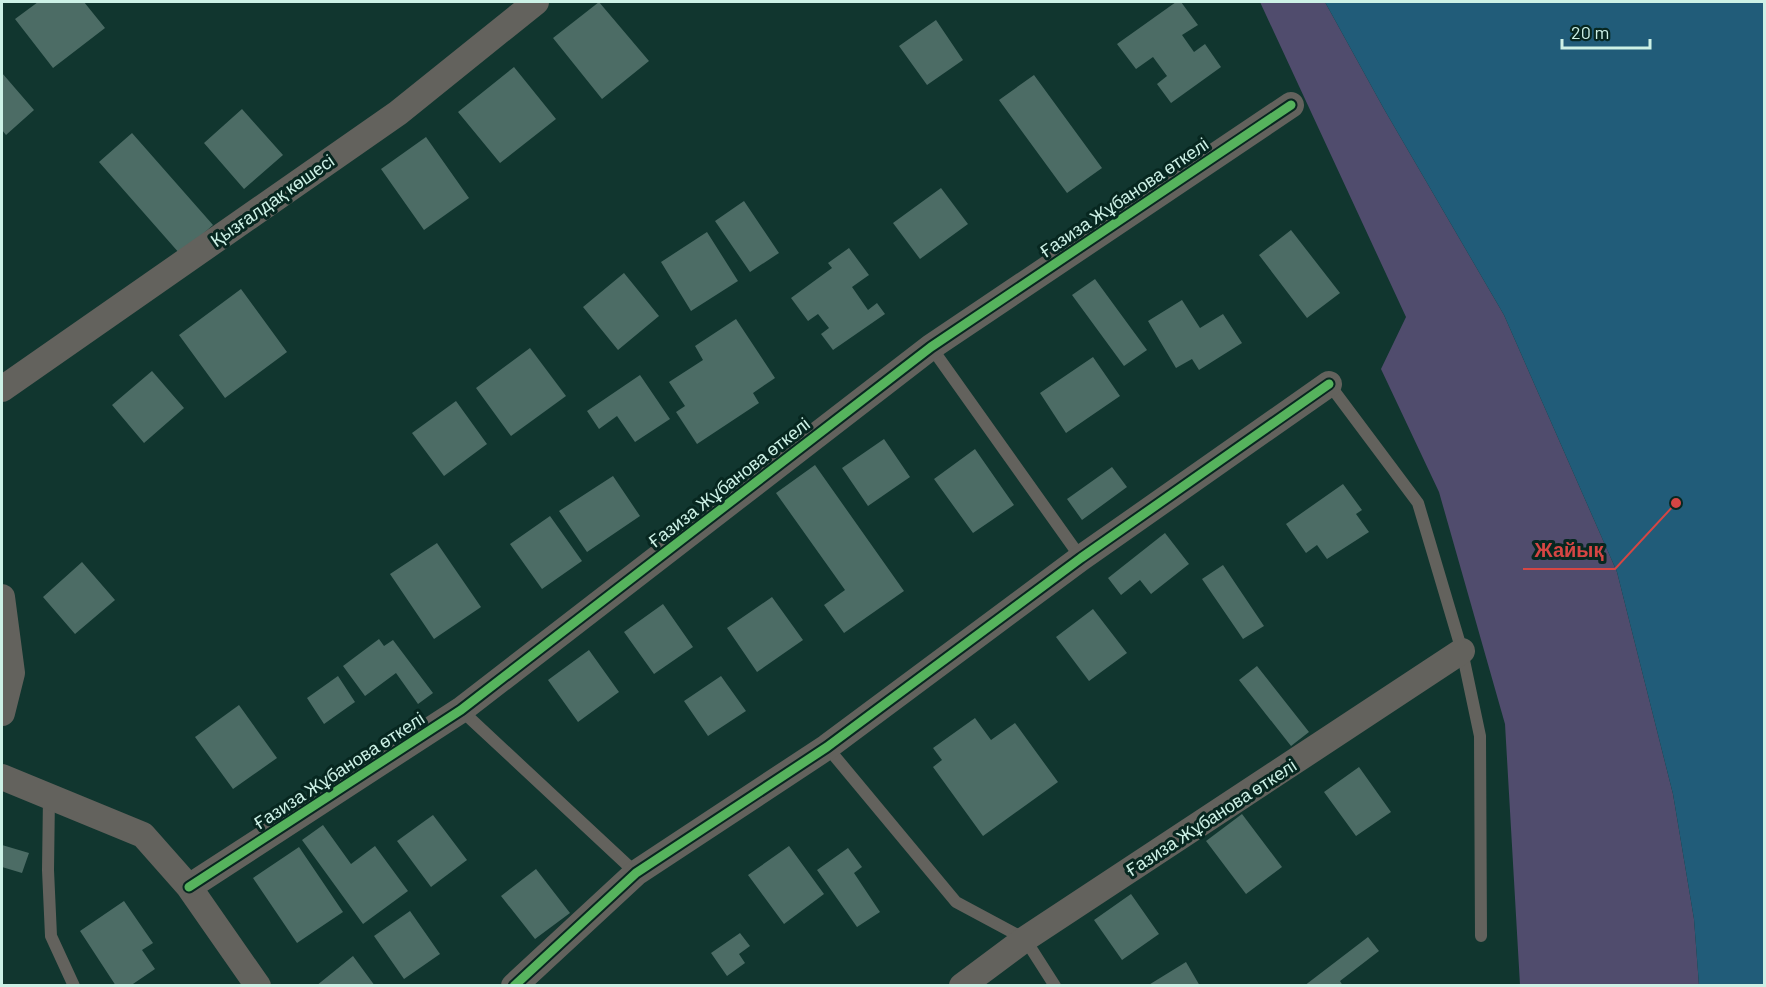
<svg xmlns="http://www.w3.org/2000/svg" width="1766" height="987" viewBox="0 0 1766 987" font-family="Barlow,sans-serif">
<rect width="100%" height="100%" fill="#11362f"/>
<path fill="#504c6d" d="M1260,2h65l59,107 120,206 113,257 56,222 21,125 5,66h-179l-15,-261 -66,-232 -58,-123 25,-52z"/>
<path fill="#215c79" d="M1325,2h439v983h-65l-5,-66 -21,-125 -56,-222 -113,-257 -120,-206z"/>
<path fill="#4c6c65" d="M38,2h46l21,26 -52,40 -38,-49z
M599,2l50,59 -47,38 -49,-61z
M1176,2h5l17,23 -16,10 12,17 11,-8 16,23 -50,36 -14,-19 10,-8 -14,-19 -17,12 -19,-25z
M936,20l27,40 -36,25 -28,-39z
M514,67l42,52 -56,44 -42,-51z
M2,73l32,37 -28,25 -4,-5z
M1034,75l68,93 -35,25 -68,-93z
M242,109l41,46 -39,34 -40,-46z
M132,133l81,92 -33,29 -81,-92z
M426,137l43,61 -45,32 -43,-61z
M941,188l27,36 -48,35 -27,-36z
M744,201l35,52 -29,19 -35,-51z
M1291,230l49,63 -33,25 -48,-63z
M707,232l31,49 -47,30 -30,-49z
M849,248l20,27 -17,12 16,23 9,-7 8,11 -52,36 -12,-16 8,-6 -11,-14 -10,7 -17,-23 41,-30 -4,-5z
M624,273l35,43 -41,34 -35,-43z
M1095,279l52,71 -23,16 -52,-71z
M241,289l46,63 -62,46 -46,-63z
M1182,300l18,28 23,-14 19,29 -43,27 -7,-11 -16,9 -28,-47z
M736,319l39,59 -22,15 6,10 -62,41 -21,-32 9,-6 -16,-24 34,-22 -8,-14z
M530,348l36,48 -55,40 -35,-48z
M1093,357l27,39 -54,37 -26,-40z
M152,371l32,37 -40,35 -32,-38z
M640,375l30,44 -35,23 -18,-26 -18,13 -12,-18z
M456,401l31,43 -43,32 -32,-43z
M884,439l26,38 -42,29 -26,-38z
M975,449l39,56 -41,28 -39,-54z
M815,465l89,126 -60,42 -20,-28 21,-15 -69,-97z
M1112,467l15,20 -45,33 -15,-21z
M613,476l27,40 -53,36 -28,-41z
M1343,484l19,26 -6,4 13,18 -42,27 -10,-14 -11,8 -20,-29z
M550,516l32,45 -40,28 -32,-45z
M1165,533l24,31 -38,30 -11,-14 -19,15 -13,-17z
M437,543l44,64 -47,32 -44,-65z
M82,562l33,38 -40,34 -32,-37z
M1223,565l41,61 -21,13 -41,-60z
M772,597l31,43 -46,32 -30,-44z
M663,604l30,43 -39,27 -30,-42z
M1093,609l34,44 -38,28 -33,-44z
M379,639l5,7 9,-6 40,53 -15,11 -22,-31 -31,23 -22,-30z
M589,650l30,42 -41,30 -30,-42z
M1257,666l52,66 -18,14 -52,-66z
M338,676l17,26 -31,22 -17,-26z
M721,676l25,35 -38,25 -24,-35z
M239,705l38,53 -44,31 -38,-52z
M975,718l16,22 24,-17 43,59 -75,54 -50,-69 9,-7 -9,-12z
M1359,767l32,45 -35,24 -32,-44z
M1242,814l40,53 -36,27 -40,-53z
M433,815l34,45 -36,27 -34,-46z
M323,825l28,39 24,-18 33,45 -45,33 -61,-84z
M2,845l27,8 -7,20 -20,-6z
M789,846l35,48 -40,30 -36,-49z
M299,847l44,65 -46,31 -44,-65z
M848,848l14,19 -8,6 26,39 -23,15 -40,-57z
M536,869l34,44 -35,26 -34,-43z
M1131,894l28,40 -37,26 -28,-40z
M124,901l29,42 -11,7 13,19 -25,17h-14l-36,-55z
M410,911l30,43 -36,25 -30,-43z
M740,933l10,13 -11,8 6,9 -18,13 -16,-23z
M1368,937l11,14 -39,30 3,5h-39z
M353,956l22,30h-59z
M1186,962l14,24h-53z"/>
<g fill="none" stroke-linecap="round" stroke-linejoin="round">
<path stroke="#63625d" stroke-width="12" d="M931,347l150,211
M1329,384l89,119 44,148 18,85 1,200
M461,710l175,163
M827,747l129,155 69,37 30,47
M49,796l-1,74 3,66 23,50"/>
<path stroke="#63625d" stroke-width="26" d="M2,389l396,-276 138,-111
M2,597l10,76 -10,40
M2,777l141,58 46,52 69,99
M189,887l272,-177 470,-363 360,-242
M514,986l122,-113 191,-126 254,-189 248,-174
M962,986l63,-47 437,-288"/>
<defs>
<path id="cycleway" d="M189,887l272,-177 470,-363 360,-242
M514,986l122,-113 191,-126 254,-189 248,-174"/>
</defs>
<use href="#cycleway" stroke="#072720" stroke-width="13"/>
<use href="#cycleway" stroke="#56b35d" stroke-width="9"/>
</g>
<g text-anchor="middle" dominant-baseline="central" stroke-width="6" stroke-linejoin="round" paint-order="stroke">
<g font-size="18" fill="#cdf1e6" stroke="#072720">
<text transform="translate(1124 197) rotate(-34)">Ғазиза Жұбанова өткелі</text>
<text transform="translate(272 200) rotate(-35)">Қызғалдақ көшесі</text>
<text transform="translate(729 482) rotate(-38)">Ғазиза Жұбанова өткелі</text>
<text transform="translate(339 770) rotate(-33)">Ғазиза Жұбанова өткелі</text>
<text transform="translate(1211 817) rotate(-33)">Ғазиза Жұбанова өткелі</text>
</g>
</g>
<path fill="none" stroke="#d54644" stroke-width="2" d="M1676 503L1615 569H1523"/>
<circle fill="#d54644" stroke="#072720" stroke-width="2" cx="1676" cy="503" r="6"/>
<g font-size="20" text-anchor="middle" font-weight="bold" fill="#d54644" stroke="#072720" stroke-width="6" stroke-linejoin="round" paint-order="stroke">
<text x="1569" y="557">Жайық</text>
</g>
<rect width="1766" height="987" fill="none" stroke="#cdf1e6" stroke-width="6"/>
<path d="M1562 39v9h88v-9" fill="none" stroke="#cdf1e6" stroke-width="3"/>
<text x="1571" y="39" font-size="18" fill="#cdf1e6" stroke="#072720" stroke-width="4.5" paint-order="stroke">20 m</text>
</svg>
